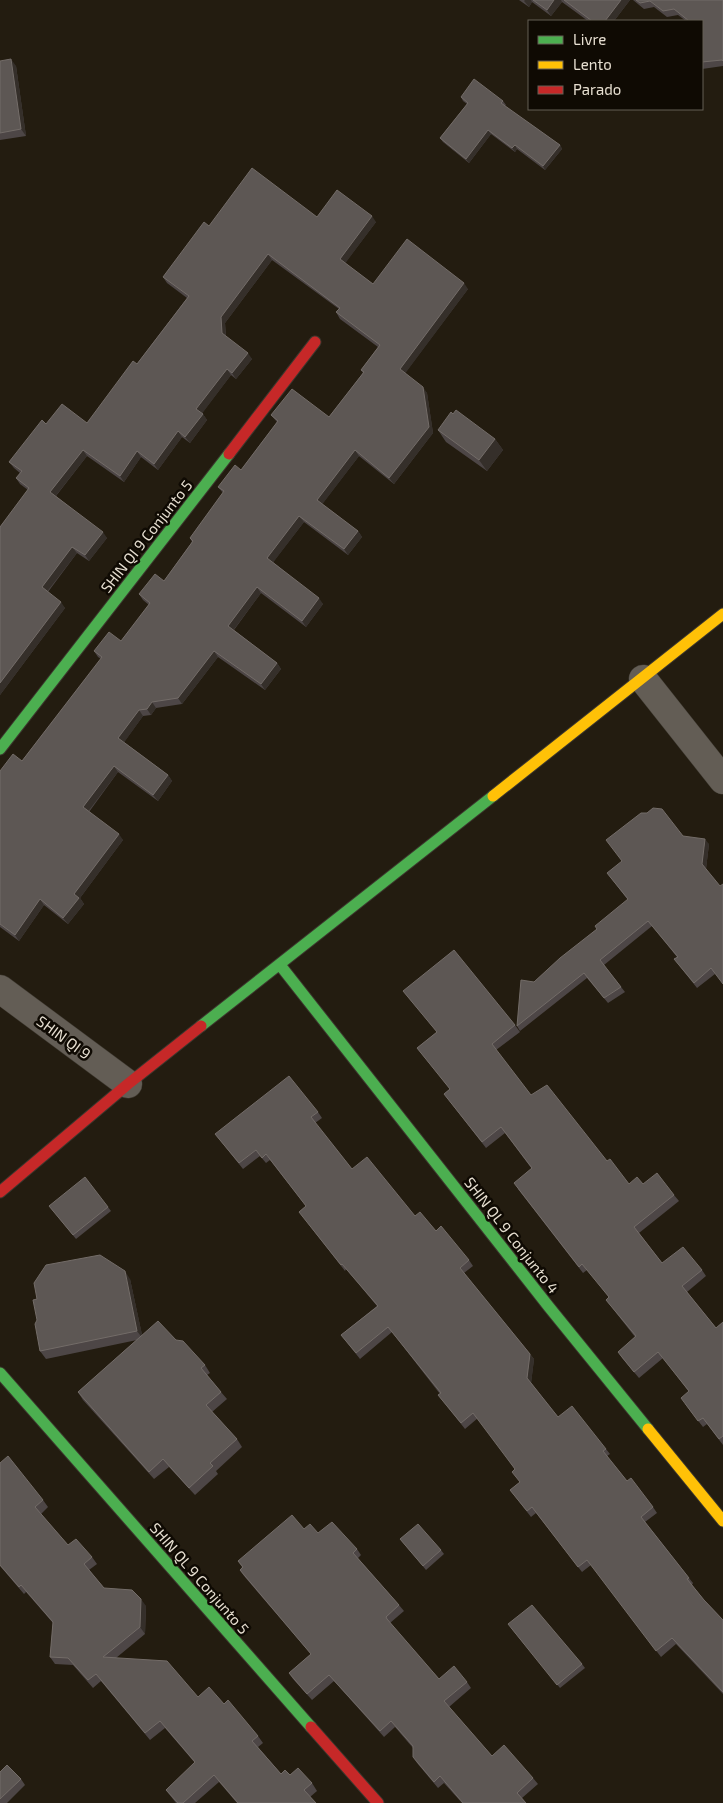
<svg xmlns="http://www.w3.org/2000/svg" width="723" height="1803" viewBox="0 0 723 1803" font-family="'Exo 2',sans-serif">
<rect width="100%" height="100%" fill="#231c10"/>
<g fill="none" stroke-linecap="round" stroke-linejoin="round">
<defs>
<path id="street" d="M643,679l80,101
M0,989l128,95"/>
<path id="fast" d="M0,749l229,-295
M280,965l269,342 99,122
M201,1026l292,-230
M0,1373l311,354"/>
<path id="slow" d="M493,796l230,-182
M648,1429l75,92"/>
<path id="jam" d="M229,454l86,-112
M0,1192l128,-108 73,-58
M311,1727l67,76"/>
</defs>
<use href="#street" stroke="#3c372e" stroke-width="29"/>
<use href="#fast" stroke="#3c372e" stroke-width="13"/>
<use href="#slow" stroke="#3c372e" stroke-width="13"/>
<use href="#jam" stroke="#3c372e" stroke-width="13"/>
<use href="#street" stroke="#635d55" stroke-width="28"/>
<use href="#fast" stroke="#4caf50" stroke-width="11"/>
<use href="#slow" stroke="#ffc107" stroke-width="11"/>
<use href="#jam" stroke="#c62828" stroke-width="11"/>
</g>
<path fill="#4d4646" d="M519,0h111l-16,21h-26l-26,-19 -11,14 -19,-14 -3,5z
M633,0h90v66l-21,3v-48h-16l-8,-6 -11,2 -13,-10 -10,2z
M0,61l16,5 10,70 -26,4z
M461,97l42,4 3,4 -1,1 55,39 2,4 -17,21 -28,-21 -2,3 -24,-18 -22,29 -26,-21 -3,-4 27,-34 -4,-3z
M317,217l59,5 -31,41 28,21 95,5 -63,84 22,20 6,40 -39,51 -35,-28 -37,48 36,27 4,6 -14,18 -44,-33 -31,40 50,42 -17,23 -45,-34 -27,37 43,33 4,6 -16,21 -47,-33 -36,47 -26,4 -5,7 -8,1 -19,26 44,33 4,6 -14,20 -40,-29 -29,40 34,28 -43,58 4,6 -16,20 -24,-19 -25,36 -19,-14v-156l22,-10 79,-102 -3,-2 -4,-6 27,-10 28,-36 -6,-5 -4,-6 25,-13 28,-39 -2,-4 33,-45 -5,-6 23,-17 36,-48 -6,-7 58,2 34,-44 -2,-3 17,-23 -38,-28 -4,-7 3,-3 -67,-49 -47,63 1,13 26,23 -16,20 -5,-4 -29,38 5,7 -17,23 -8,-6 -24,33 -17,-13 -17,25 -37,-26 -31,40 51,42 -18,23 -12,-8 -29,39 17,16 -65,87v-168l28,-37 -8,-6 -4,-6 4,-5 -6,-5 -5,-6 37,-38 41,-1 50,-59 50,-66 -20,-15 -4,-6 46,-51z
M453,414l42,25 8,11 -16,21 -41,-29 -8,-12z
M683,836l26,8 -3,25 9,105 -18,14 -23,-29 3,-2 -25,-31 -48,39 21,27 -17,11 -21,-25 -67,53 -3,-5 17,-44 63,-53 31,-29 -21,-27z
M403,991l112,34 5,7 -24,18 35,45 76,66 22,23h14l31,11 5,6 -40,32 23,30 40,7 4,6 -19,16 29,36 7,-6v123l-16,-21 -4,3 -18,-23 4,-12 -26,-34 -24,20 -17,-20 -4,-6 17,-15 -29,-37 3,-3 -22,-27 -4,3 -65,-84 14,-20 -27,-36 -19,15 -42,-54 6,-5 -33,-41 20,-16z
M318,1112l4,6 -7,5 37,46 84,62 33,29 4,6 -9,7 70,86 -3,24 27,34 48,32 4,5 -3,2 20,25 26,26 4,6 -12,9 44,56 4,5 -1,2 12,15 19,20v74l-47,-50 -15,13 -70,-92 -9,7 -46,-59 -5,4 -21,-27 10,-8 -5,-13 -37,-51 -13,11 -27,-34 2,-1 -48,-62 -32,27 -19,-24 36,-29 -31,-37 -1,2 -42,-54 -4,-5 7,-6 -36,-46 -4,3 -6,-7 -17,13 -28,-35z
M49,1206l59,1 3,4 -35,28z
M130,1279l12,56 34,5 29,25 5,8 -3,2 14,17 6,7 -15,13 25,27 5,8 -26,24 2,3 -23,21 -26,-28 -15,12 -71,-79 -5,-8 59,-52 -91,19 -6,-8z
M0,1463l43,37 5,7 -7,7 27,31 24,12 5,7 -8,6 15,18 42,18 -1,28 -29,24 82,39 26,7 34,32 5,7 -5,4 23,27 9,1 22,8 5,8 -7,6 6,6h-79l-18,-21 -24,21h-19l-10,-13 29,-27 -30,-35 -15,12 -49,-59 -8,7 -20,-23 -18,-1 -5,-7 3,-34 -27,-31 -2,2 -24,-28z
M304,1529l14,4 39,16 4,6 -3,3 41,47 5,6 -14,12 1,1 48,55 28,3 4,6 -22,19 43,49 41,22 5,6 -16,14 4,5h-64l-18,-20 -6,5 -21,-25 -4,-6v-9l-18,-21 -11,10 -50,-56 -22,19 -19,-21 -4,-6 22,-19 -67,-78 -4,-6 2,-3 -4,-6z
M400,1539l41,11 3,4 -18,16z
M511,1628l71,36 3,4 -25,20z
M0,1772l21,7 4,6 -18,18h-7z"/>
<path fill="#352f2a" d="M525,0h6l1,2 -3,5 -5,-6z
M554,0h7l1,2 -11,14 -4,-6z
M621,0h9l-16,21h-9z
M11,59l5,7 10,70 -5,-7z
M488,130l3,4 -22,29 -3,-4z
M515,145l2,4 -2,3 -3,-4z
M560,145l2,4 -17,21 -2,-4z
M372,216l4,6 -32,43 -4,-6z
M268,254l4,6 -47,63 1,16 -4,-6 -1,-16z
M464,283l4,6 -64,86 -4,-6z
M248,353l4,6 -16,20 -4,-6z
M227,369l4,6 -30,40 -5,-6z
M423,387l4,6 6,40 -39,51 -5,-6z
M203,414l4,6 -17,23 -5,-6z
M178,431l4,6 -24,33 -4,-6z
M495,439l8,11 -16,21 -8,-11z
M83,450l4,6 -33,42 -4,-6z
M355,450l4,6 -38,50 -4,-6z
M137,451l4,6 -17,25 -4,-6z
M299,516l5,6 -32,42 -5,-6z
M358,531l4,6 -14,18 -4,-6z
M103,532l4,6 -18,23 -4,-6z
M72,547l5,6 -31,40 -4,-6z
M257,587l4,6 -29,39 -4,-6z
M319,598l4,6 -17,23 -4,-6z
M61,602l4,6 -65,87v-12z
M214,651l4,6 -36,47 -4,-6z
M277,663l4,6 -16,21 -4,-6z
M152,702l4,6 -5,7 -4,-6z
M139,710l4,6 -20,28 -5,-6z
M114,766l4,6 -31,41 -4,-6z
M168,775l4,6 -14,20 -5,-6z
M119,834l4,6 -43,58 4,6 -16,20 -5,-6 11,-24z
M705,839l4,5 -3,25 -4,-5z
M40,899l4,6 -25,36 -4,-6z
M125,1271l5,8 13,60 -6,-8z
M530,1354l4,5 -3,25 -4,-6z
M141,1599l5,7 -1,28 -5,-7z"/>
<path fill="#5d5754" stroke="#736c68" d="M533,0h21l-7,10z
M564,0h57l-16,21h-13z
M636,0h87v61l-1,-1 -20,2v-41h-13l-15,-12 -11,2 -13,-10 -10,2z
M11,59l10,70 -21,4v-72z
M474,79l29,22 -2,2 59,42 -17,21 -28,-21 -3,3 -24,-18 -22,29 -26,-21 28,-35 -7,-6z
M252,168l65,49 20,-27 35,26 -32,43 33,25 34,-45 57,44 -64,86 23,18 6,40 -40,51 -34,-28 -38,50 41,31 -14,18 -45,-33 -32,42 52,40 -17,23 -45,-34 -29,39 49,37 -16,21 -47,-33 -36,47 -26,4 -5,7 -8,1 -21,28 50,37 -15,20 -39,-29 -31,41 36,27 -45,60 5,4 -16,20 -23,-19 -25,36 -15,-11v-153l13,-17 9,7 80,-104 -8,-6 15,-19 12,9 29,-38 -11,-9 16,-20 9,7 29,-40 -3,-3 34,-47 -6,-4 17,-22 6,5 37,-49 -7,-6 21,-26 37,28 35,-45 -3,-2 19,-25 -44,-33 4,-4 -72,-54 -47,63 1,16 26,20 -16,20 -5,-4 -31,40 7,5 -18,23 -7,-6 -24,33 -17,-13 -17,25 -37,-26 -33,42 53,40 -18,23 -13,-8 -30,40 19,15 -61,81v-156l29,-39 -13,-10 6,-7 -13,-9 33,-42 4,4 16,-20 25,19 46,-62 4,3 52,-68 -26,-19 41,-55 5,4z
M456,410l39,29 -16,21 -41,-30 13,-18 2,2z
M653,808l9,1 21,27 22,3 -3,25 18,22 3,-2v100l-12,-16 -17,15 -20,-24 4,-2 -30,-36 -48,39 21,27 -17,11 -20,-25 -67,53 4,-46 13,2 26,-24 37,-29 -2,-3 33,-27 -21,-26 15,-12 -16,-21 35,-27h6z
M454,950l61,75 -23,19 39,51 16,-10 60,76 3,-2 19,25 8,-7 6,7 14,-11 17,22 -40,32 28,36 21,-16 19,23 -20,16 34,42 7,-6v114l-4,3 -16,-21 -5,3 -17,-23 8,-7 -31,-39 -24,20 -16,-20 18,-16 -30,-36 3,-3 -27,-33 -3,3 -65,-84 18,-15 -31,-41 -19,15 -38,-48 6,-5 -33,-41 20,-16 -34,-41z
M289,1076l29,36 -7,5 41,52 15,-12 48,59 5,-4 16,19 5,-5 28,34 -9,8 70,86 -3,24 31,39 14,-11 34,43 -3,2 24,30 4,-3 22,29 -12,10 48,61 -2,1 17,21 19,20v72l-51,-54 -16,13 -69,-91 -9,7 -46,-60 -5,4 -17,-21 10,-8 -8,-10 3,-3 -42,-56 -12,10 -23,-28 3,-2 -53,-66 -32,26 -15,-18 37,-29 -36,-42 -1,1 -42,-53 7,-6 -40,-52 -4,4 -6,-8 -17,13 -24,-29z
M85,1177l23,30 -35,28 -24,-29z
M100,1255l25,16 12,60 -97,20 -5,-27 2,-4 -4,-20 4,-1 -3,-16 12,-18z
M158,1321l18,19 7,1 22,24 -4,3 20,24 -15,13 31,34 -27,24 3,3 -24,22 -26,-29 -14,13 -71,-80z
M8,1456l35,44 -8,7 33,38 8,-6 16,18 -8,7 20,24 28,2 9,9 -1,28 -37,30 64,4 31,36 11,-10 15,17 4,-4 30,36 -6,5 29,33 4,-4 5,5 8,-7 14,15 -8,7 12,13h-78l-24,-28 -31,28h-5l-12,-13 29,-28 -35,-41 -15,12 -49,-59 -8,6 -20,-22 -18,-1 3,-35 -32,-37 -2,2 -19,-22v-102z
M292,1515l12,14 6,-5 8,9 14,-11 25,27 -4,4 46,52 -13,12 1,2 52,60 15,-13 13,16 -23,19 48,55 12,-11 29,33 -16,15 9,10h-63l-23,-27 -6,6 -21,-25v-11l-22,-25 -11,10 -51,-56 -22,19 -18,-21 22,-19 -71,-84 3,-3 -5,-6z
M418,1524l23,26 -18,16 -23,-27z
M532,1605l50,59 -25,21 -49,-61z
M7,1765l14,14 -21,20v-27z"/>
<g text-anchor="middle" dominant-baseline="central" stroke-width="5" stroke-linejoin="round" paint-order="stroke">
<g font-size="15" fill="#e7dfd1" stroke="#0f0a03">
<text transform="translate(146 536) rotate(-52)">SHIN QI 9 Conjunto 5</text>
<text transform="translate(64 1037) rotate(36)">SHIN QI 9</text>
<text transform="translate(512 1235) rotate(52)">SHIN QL 9 Conjunto 4</text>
<text transform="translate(200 1578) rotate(49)">SHIN QL 9 Conjunto 5</text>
</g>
</g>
<rect x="528" y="20" width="175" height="90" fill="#0f0a03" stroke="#655f55"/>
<rect x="538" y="36" width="25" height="8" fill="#4caf50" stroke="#655f55"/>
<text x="573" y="45" font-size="15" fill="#e7dfd1">Livre</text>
<rect x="538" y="61" width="25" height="8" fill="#ffc107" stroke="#655f55"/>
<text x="573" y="70" font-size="15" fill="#e7dfd1">Lento</text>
<rect x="538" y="86" width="25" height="8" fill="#c62828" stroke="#655f55"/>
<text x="573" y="95" font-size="15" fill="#e7dfd1">Parado</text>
</svg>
